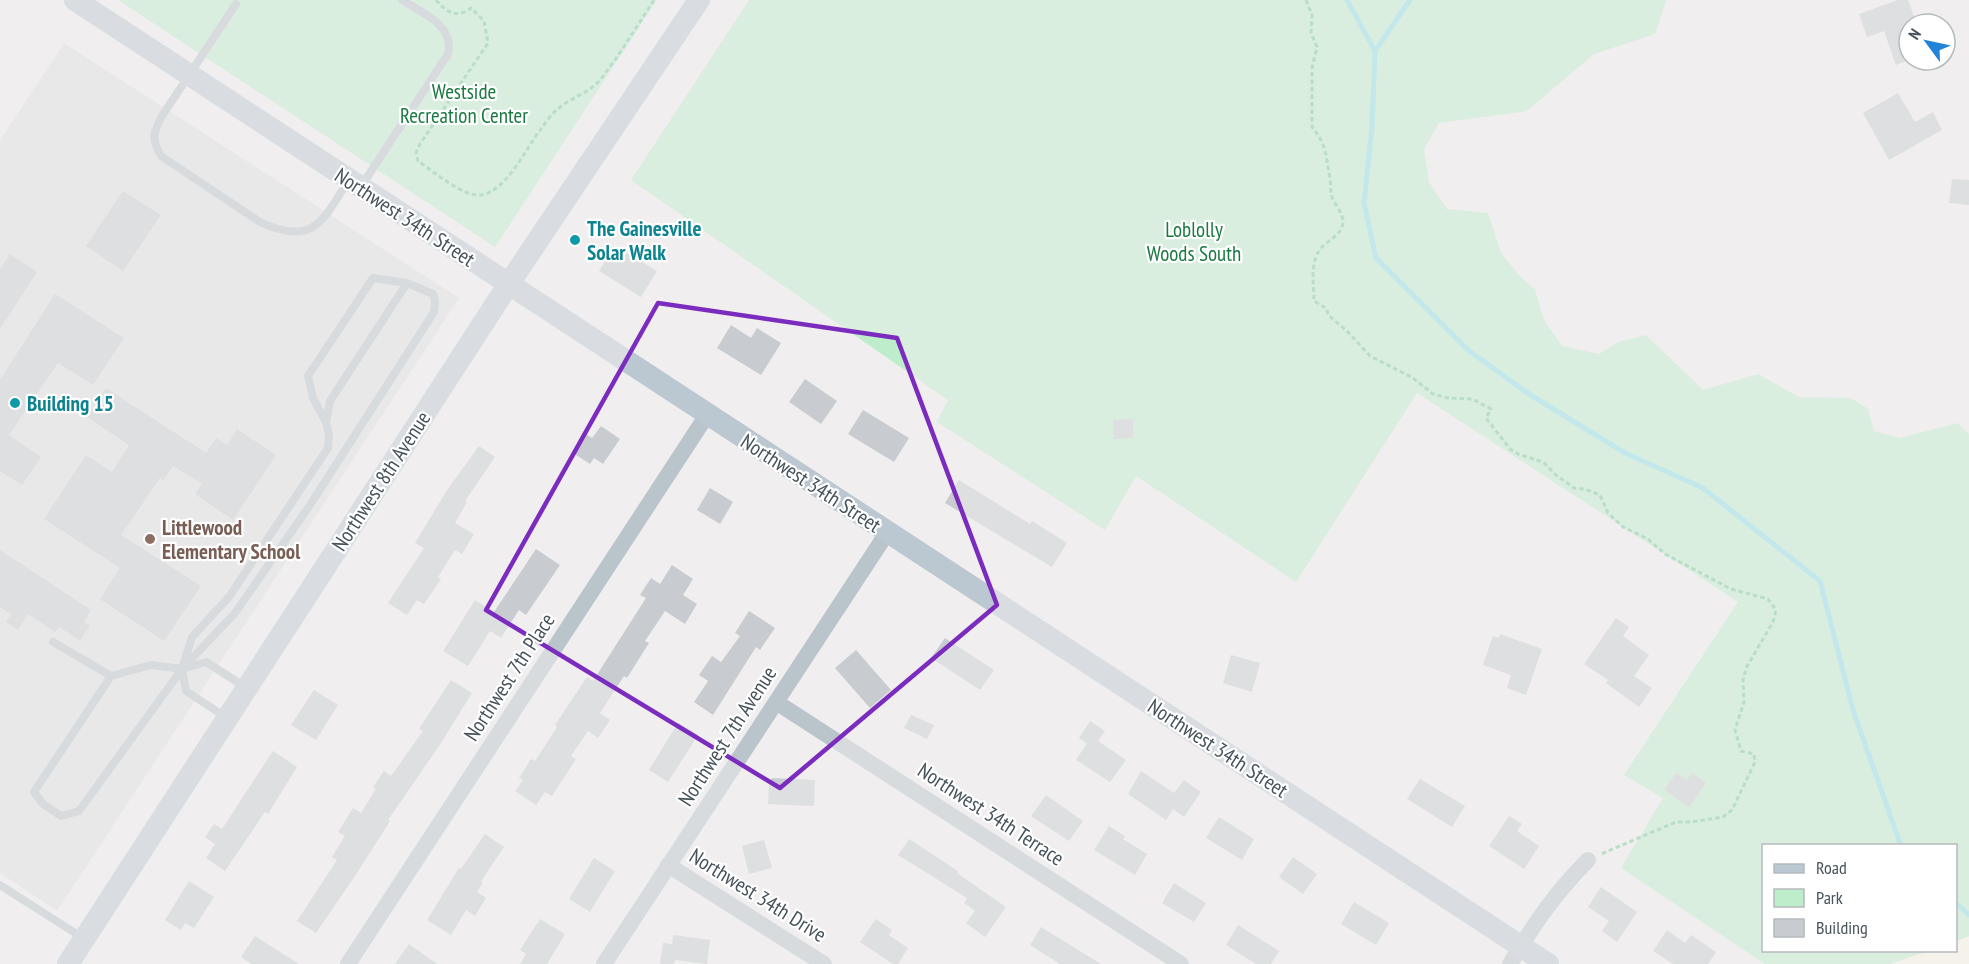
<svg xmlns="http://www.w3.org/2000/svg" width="1969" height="964" viewBox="0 0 1969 964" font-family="'PT Sans Narrow',sans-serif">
<rect width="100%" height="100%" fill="#f0eeee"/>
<path fill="#fbf3e7" d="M1969,936v28h-79l38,-13 28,-1v-9z"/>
<path fill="#e1dfe0" d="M64,43l395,255 -402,613 -57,-38v-733z"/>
<path fill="#bdedcb" d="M118,0h539l-162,247z
M749,0h917l-11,34 -61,20 -67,57 -88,12 -15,26 5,33 18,27 41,4 13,40 17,21 17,16 10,32 17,24 37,8 19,-12 28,-7 57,55 55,-16 41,23 52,1 17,11 6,22 26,7 58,-15 11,11v502l-13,5v-95h-192v104l164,1 -38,13h-125l-144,-96 42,-70 -39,-23 114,-173 -321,-209 -121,189 -160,-106 -31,54 -168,-108 11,-22 -317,-220z"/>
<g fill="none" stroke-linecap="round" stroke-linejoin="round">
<path stroke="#8cdfe8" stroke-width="5" d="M1347,0l28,51 -3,75 -8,77 12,55 92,92 61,44 96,59 78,35 117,93 33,129 48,136
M1375,51l35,-51
M1956,903l13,12"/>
</g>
<path fill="#c8ccd0" d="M1898,0h10l9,24h-8v36l-13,5 -12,-34 -17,6 -8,-23z
M1898,93l17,29 18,-10 9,18 -53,30 -26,-47z
M1952,179l17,1v25l-20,-2z
M123,191l38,24 -38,56 -37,-25z
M612,250l11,7 3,-5 31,19 -16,26 -42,-26z
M10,254l27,18 -37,57v-60z
M55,294l69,44 -31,47 -35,-22 -49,72 32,22 -19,28 -22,-14v-91z
M731,325l20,13 6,-10 24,15 -20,32 -44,-27z
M805,379l32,22 -16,23 -32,-22z
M106,388l100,65 10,-15 11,7 10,-16 39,26 -43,65 -38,-26 7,-10 -29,-18 -10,15 -3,-3 -39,57 80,51 -37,55 -64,-42 20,-31 -76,-49 42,-64 26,17 17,-27 -42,-28z
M863,410l46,28 -15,24 -46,-28z
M1133,419v19l-19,1 -1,-19z
M601,426l19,13 -17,25 -9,-6 -4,6 -17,-11 13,-19 6,4z
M479,446l16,11 -30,44 2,1 -12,21 19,11 -12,20 -7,-4 -17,27 3,2 -17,25 -7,-4 -10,15 -19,-12 36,-55 -9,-5 32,-53z
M959,480l71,44 2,-3 35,22 -15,24 -107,-64z
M710,488l23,14 -13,22 -23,-14z
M536,549l24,16 -34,50 -7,-5 -18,28 -11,-7 -22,35 -25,-15 32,-51 19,12z
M0,550l91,60 -7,12 6,3 -10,16 -21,-14 -4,5 -27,-18 -10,16 -12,-8 5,-8 -11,-7z
M672,565l21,14 -10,16 14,9 -12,20 -20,-13 -20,30 4,2 -22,35 -3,-2 -24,37 10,7 -12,18 -10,-7 -17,25 5,3 -24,37 -7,-4 -9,13 -21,-14 8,-11 -4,-2 12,-19 4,2 22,-34 -2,-2 32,-48 6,4 53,-83 -6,-3 11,-17 9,6z
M749,611l26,17 -15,22 -4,-3 -43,68 -19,-13 14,-21 -9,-6 13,-19 9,6 19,-26 -5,-3z
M1616,618l13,9 -6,9 26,19 -15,21 18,12 -13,19 -33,-24 2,-3 -24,-16z
M1500,634l42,15 -16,46 -19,-7 4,-13 -28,-10 10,-29 6,2z
M945,638l49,32 -14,20 -49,-32z
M856,650l35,40 -21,18 -35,-40z
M1231,655l29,8 -8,29 -29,-9z
M451,680l21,13 -33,53 -51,74 2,1 -33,52 -41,60 -19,-12 40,-61 -5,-3 13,-21 -7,-4 15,-24 8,5 15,-24 -3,-2 11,-16 7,5 32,-45 -4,-2z
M314,690l24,15 -22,35 -25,-15z
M911,715l23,10 -7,14 -23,-11z
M1090,721l15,10 -7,10 28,19 -16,22 -34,-22 11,-17 -8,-5z
M678,723l20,12 -30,47 -19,-12z
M273,751l24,16 -29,47 -3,-2 -40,59 -19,-13 9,-14 -10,-7 9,-13 8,5z
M1141,771l33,22 10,-13 17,12 -17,25 -11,-8 -7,11 -38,-26z
M1676,773l11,7 5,-7 14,10 -17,24 -25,-17z
M772,778l43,2 -1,26 -46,-2 1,-21z
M1420,779l45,27 -13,21 -45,-28z
M1046,795l37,26 -14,20 -38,-25z
M1509,816l13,8 -5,7 22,15 -15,23 -35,-23z
M1219,817l35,22 -12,21 -36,-22z
M1109,826l16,10 -2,3 24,15 -12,21 -41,-25z
M485,834l19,13 -23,34 2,2 -6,9 9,6 -11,18 -9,-6 -15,25 -24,-15 32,-52 2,1z
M909,839l49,32 -1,2 49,34 -21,30 -19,-14 9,-12 -11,-8 3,-5 -69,-43z
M764,840l8,28 -23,6 -7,-28z
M1293,857l24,17 -14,20 -24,-17z
M594,858l21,13 -25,41 -21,-13z
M189,881l25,16 -20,31 -9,-5 -4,7 -16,-10z
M1174,883l32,20 -12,19 -32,-19z
M1601,887l36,25 -20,30 -15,-11 7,-10 -21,-14z
M1354,902l35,21 -13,22 -35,-21z
M540,919l25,15 -18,30h-27l6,-10 -6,-4z
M876,919l16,11 -3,5 19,13 -10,16h-5l-33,-22z
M1238,925l41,26 -8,13h-15l-30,-19z
M1041,927l60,37h-41l-30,-19z
M1667,930l18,13 6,-8 25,17 -8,12h-35l-20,-13z
M673,935l37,5 -3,24 -32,-4 -1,4h-14l3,-21 9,1z
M255,936l44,28h-47l-11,-7z
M409,944l28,20h-42z"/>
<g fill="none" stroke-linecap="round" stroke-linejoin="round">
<path stroke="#77c998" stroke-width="3" stroke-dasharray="4.5 3" stroke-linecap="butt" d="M436,0c10,12 21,19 35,8l13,13 4,22 -68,101 -4,9 2,8c15,10 45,36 63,34 26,-4 45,-47 60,-66 5,-7 11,-16 18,-21 13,-11 30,-15 41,-28 20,-25 36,-53 54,-80
M1306,0l6,15 -1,18 6,14 -5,21v59c15,18 14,30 18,52 1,6 0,12 2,18 3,8 12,17 11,26 -2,12 -13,16 -21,24 -13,14 -8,37 -8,54l13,8 1,6 20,17 22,24 43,22 20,16 15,4 24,1 19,10 -5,9 24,31 8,5 25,8 13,13 18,13 11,1 15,6 8,18 15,14 25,12 17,15 66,35 37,10 8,11 -3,12 -27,46 -3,12 1,22 -9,28 6,21 13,3 1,8 -23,48 -9,7 -32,5h-15l-75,32"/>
<path stroke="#bac4cb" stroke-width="8" d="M236,4l-74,112c-9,18 -11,21 -1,40l99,66c53,25 63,-1 88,-41
M362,185l86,-131c7,-29 -26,-41 -46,-54
M326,422l-13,-24 -5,-22 65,-98 34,5
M53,642l58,34 40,-11 31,4 24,-7 41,26
M111,676l-77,116 9,12 18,12 18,-5 103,-142 53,-56 75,-108 124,-193 1,-11 -2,-7 -26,-11 -77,118 -4,21 3,13 -1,13 -99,149 -37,40 -10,32 4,22 41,27
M0,885l83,53"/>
<path stroke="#bac4cb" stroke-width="16" d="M776,702l405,262
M668,865l156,99
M348,964l359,-549
M604,964l283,-431
M1510,964c24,-40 45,-71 78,-104"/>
<path stroke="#bcc8d1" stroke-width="22" d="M75,0l1473,964
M68,964l440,-679 191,-285"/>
</g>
<path d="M0 0H1969V964H0ZM658,303l239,35 100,267 -217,183 -294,-178z" fill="#f0eeee" fill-opacity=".55" fill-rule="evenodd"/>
<path fill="none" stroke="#7b2cbf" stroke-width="4.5" stroke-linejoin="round" d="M658,303l239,35 100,267 -217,183 -294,-178z"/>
<g fill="#0f9aa8" stroke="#fff" stroke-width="2">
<circle cx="575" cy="240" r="6"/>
<circle cx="15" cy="403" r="6"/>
</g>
<circle fill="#8d6e63" stroke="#fff" stroke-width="2" cx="150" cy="539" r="6"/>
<g text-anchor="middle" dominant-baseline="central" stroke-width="4.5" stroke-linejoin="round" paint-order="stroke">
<g font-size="21" fill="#1a7940" stroke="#fff">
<text x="464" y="91">Westside<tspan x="464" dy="24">Recreation Center</tspan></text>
<text x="1194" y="229">Loblolly<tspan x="1194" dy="24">Woods South</tspan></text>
</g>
<g font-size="21" fill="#47535b" stroke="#fff">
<text transform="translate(405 217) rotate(33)">Northwest 34th Street</text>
<text transform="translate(381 481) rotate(-57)">Northwest 8th Avenue</text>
<text transform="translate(811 483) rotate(33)">Northwest 34th Street</text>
<text transform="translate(509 677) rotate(-57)">Northwest 7th Place</text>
<text transform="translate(727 736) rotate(-57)">Northwest 7th Avenue</text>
<text transform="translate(1218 748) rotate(33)">Northwest 34th Street</text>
<text transform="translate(991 814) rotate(33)">Northwest 34th Terrace</text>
<text transform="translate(758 895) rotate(32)">Northwest 34th Drive</text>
</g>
<g font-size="21" font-weight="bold" fill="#0d838f" stroke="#fff" text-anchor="start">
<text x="587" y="228">The Gainesville<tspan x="587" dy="24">Solar Walk</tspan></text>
<text x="27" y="403">Building 15</text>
</g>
<g font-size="21" font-weight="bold" fill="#785e54" stroke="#fff" text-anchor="start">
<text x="162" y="527">Littlewood<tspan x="162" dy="24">Elementary School</tspan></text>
</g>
</g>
<rect x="1762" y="844" width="195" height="108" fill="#ffffff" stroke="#b5babd" stroke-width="1.5"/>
<rect x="1774" y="864" width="30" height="9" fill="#bcc8d1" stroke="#b5babd" stroke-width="1.5"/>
<text x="1816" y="874" font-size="18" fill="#47535b">Road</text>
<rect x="1774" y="889" width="30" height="18" fill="#bdedcb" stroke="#b5babd" stroke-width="1.5"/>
<text x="1816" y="904" font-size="18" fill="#47535b">Park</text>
<rect x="1774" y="919" width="30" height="18" fill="#c8ccd0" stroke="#b5babd" stroke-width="1.5"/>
<text x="1816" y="934" font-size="18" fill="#47535b">Building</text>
<g transform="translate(1927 42) rotate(303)"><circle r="28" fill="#ffffff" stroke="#b5babd" stroke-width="1.5"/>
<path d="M0-4.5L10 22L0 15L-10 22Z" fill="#2084d9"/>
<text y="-9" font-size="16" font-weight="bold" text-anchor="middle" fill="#47535b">N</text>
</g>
</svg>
